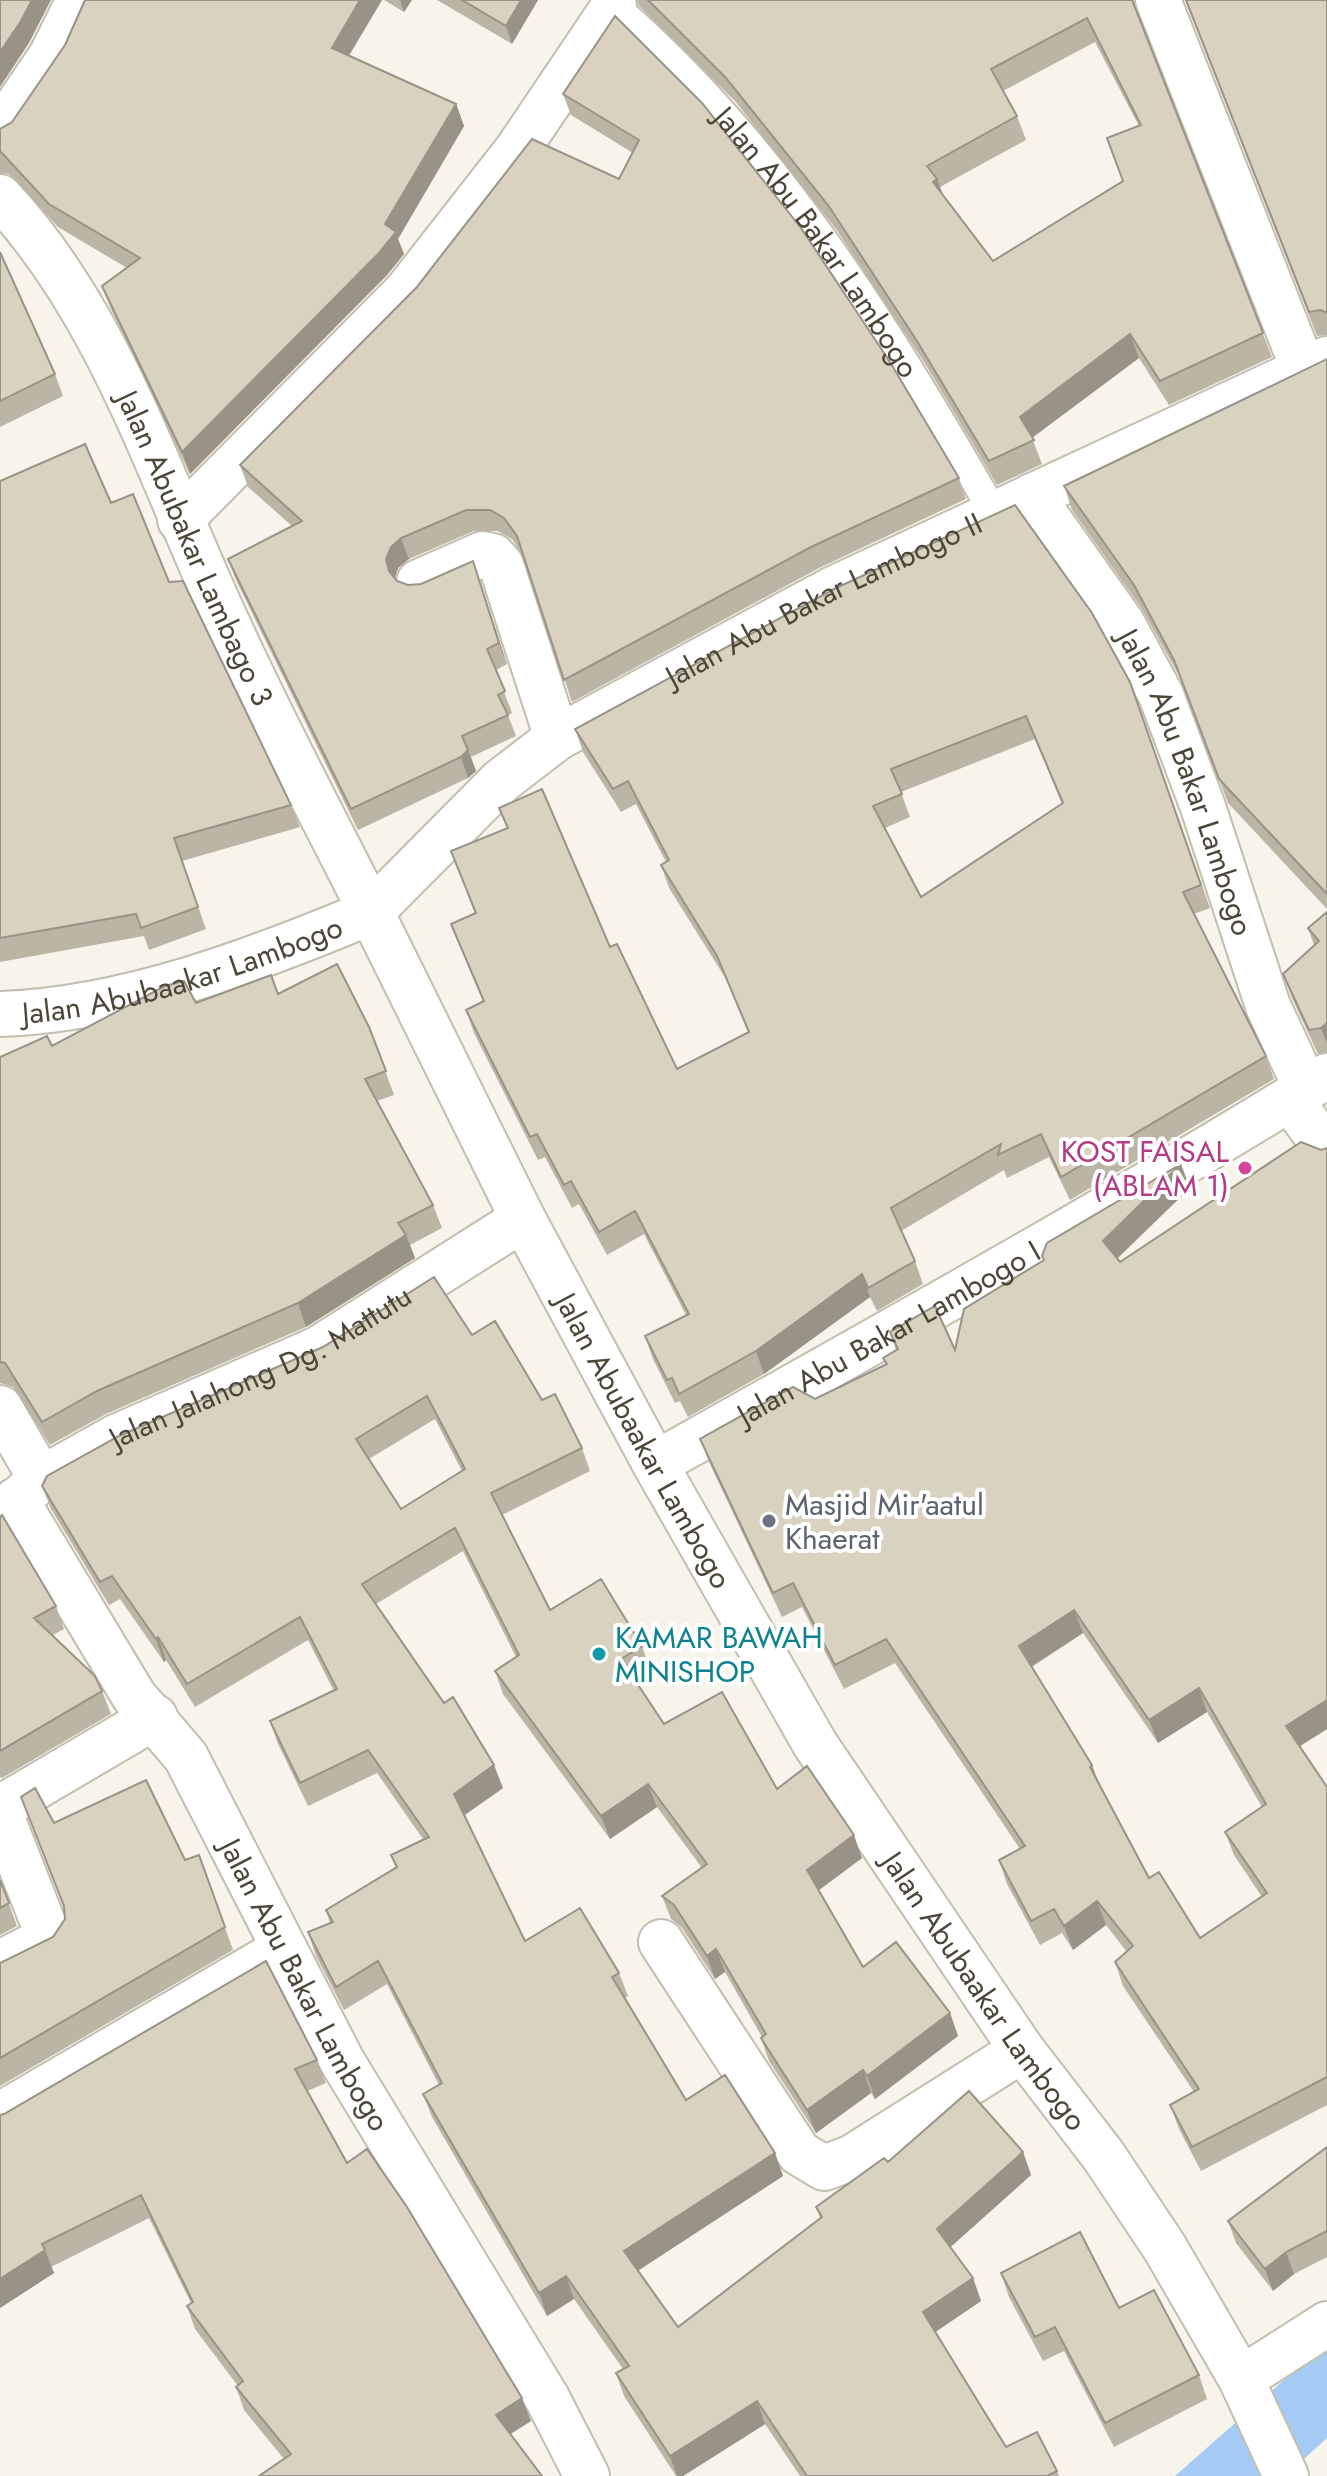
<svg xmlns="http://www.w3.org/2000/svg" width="1327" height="2476" viewBox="0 0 1327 2476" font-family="Jost,sans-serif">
<rect width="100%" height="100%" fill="#f6f4eb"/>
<path fill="#a5cbf5" d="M1327,2349v89l-42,38h-110l126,-111z"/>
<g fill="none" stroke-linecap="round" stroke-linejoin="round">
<defs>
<g id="service">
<path id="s1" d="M607,0c166,140 280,327 387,513"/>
</g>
<g id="minor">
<path d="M1158,0l145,368"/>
<path d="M0,131l51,-75 28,-56"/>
<path id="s2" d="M0,197c104,111 154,263 215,399 48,108 103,211 156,316l130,-131 56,-43 274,-148 496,-231"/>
<path id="s3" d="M1032,496l90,127 39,72 42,112 65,199 38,82"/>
<path d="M180,520l226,-228 111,-142 97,-144"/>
<path d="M419,582l64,-28 10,2 8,9 56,173"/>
<path d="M1291,1101l36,48"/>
<path d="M0,1408l41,71"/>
<path id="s4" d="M655,1464c226,-127 452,-252 672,-388"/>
<path id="s5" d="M16,1500l118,196 52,61 156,304 205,337 40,78"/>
<path id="s6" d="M0,1516l41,-37 75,-42 202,-88 205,-130"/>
<path d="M0,1808l155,-91"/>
<path d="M0,1813l49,125 -49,25"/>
<path d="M661,1942l138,211 25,15 27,-10 171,-108"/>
<path d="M0,2115l284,-166"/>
<path d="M1241,2379l86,-55"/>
</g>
<g id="tertiary">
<path id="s7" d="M0,1014c125,-4 256,-54 371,-102l152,307 132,245 160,280 207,306 81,105 62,93 76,131 45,97"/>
</g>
</defs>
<use href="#service" stroke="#c3bead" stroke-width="32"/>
<use href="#minor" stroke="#c3bead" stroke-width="48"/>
<use href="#tertiary" stroke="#c3bead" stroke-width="48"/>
<use href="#service" stroke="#fff" stroke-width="28"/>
<use href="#minor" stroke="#fff" stroke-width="44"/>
<use href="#tertiary" stroke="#fff" stroke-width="44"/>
</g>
<path fill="#bbb5a5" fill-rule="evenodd" d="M85,0h297l-33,56 107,48 8,22 -66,113 6,15 -17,21 -197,199 -79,-165 -9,-23 25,-18 -69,-41 -49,-53 -9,-1v-44l12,-7 53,-77z
M384,0h28l-8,12z
M437,0h101l-26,44z
M637,0h497l1,7 137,350 -103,48 -30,-47 -107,80 10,26 -45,21 -71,-120 -90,-136 -101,-128 -96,-95zM1095,42l44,84 -16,56 -130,79 -50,-65 -3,-9 86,-47 -9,-24 -14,-25z
M1185,0h142v335l-10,1z
M615,16l344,462 7,21 -147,69 -247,134 -49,-147 -11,-16 -14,-8h-24l-65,28 -11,9 -3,10 2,3 11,4 13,-1 52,-23 34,103 -11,6 16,43 -4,2 8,21 -45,21 5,14 -8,7 -110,52 -122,-250 -8,-21 64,-33 -44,-39 -8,-22 379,-286 14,-26 -62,-38 -8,-21z
M0,252l55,122 8,22 -63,31z
M1327,359v550l-99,-106 -45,-120 -41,-74 -70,-99 -8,-24z
M0,481l111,22 58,79 122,223 9,22 -118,34 24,68 -57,21 -5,-14 -144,26z
M1130,682l80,226 -16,6 72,142 8,23 -204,121 -21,-43 -42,21 -3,-8 -103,61 14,30 8,23 -46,27 -7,-14 -106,77 -76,43 -8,-16 -5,2 -22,-44 -8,-23 41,-21 -42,-81 -37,21 -28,-51 -7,4 -27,-51 -7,3 -64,-127 -8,-23 17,-8 -32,-78 24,-10 -24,-63 56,-23 -8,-20 111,139 67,122 71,-37 -22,-53 -57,-91 -8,-23 5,-3 -30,-58 -15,8 -38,-60 -8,-23zM1035,739l27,65 -141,93 -36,-69 25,-11 -9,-25z
M1327,912v140l-9,2 -26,-56 -9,-24 31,-29 -6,-17z
M278,994l91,33 25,68 -17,6 56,104 9,23 -32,17 5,13 -109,69 -200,87 -56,31 -37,-58 -13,-4v-326l52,-11 144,-43z
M1327,1148v581l-28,17 28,41v318l-126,66 -22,-42 -9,-24 24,-13 -71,-106 -8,-24 12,-10 -21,-27 -33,25 -11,-17 -22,12 -33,-61 -8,-24 21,-11 -125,-186 -51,26 -42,-82 -20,10 -73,-155 -9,-23 115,-40 71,-34 -3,-7 13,-8 -6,-18 65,18 89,-89 -2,-5 148,-68 -73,71 3,3 201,-112zM1083,1633l75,110 49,-31 55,95 -37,25 9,23 28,42 -62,41 -51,-60 -49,-92 -68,-119z
M472,1335l70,65 40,48 8,23 -88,44 48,95 92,36 8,23 -16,10 30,45 113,65 85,69 -43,32 44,77 87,46 8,23 -83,63 -4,-6 -55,40 -47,-72 -8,-23 1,-1 -37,-65 -10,7 -33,-51 -11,-9 -9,-23 40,-28 -45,-61 -47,32 -107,-145 -8,-23 21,-14 -53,-106 -87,53 127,184 -39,27 61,126 94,32 9,23 -4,2 62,102 89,53 8,23 -145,94 40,57 142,-109 -4,-11 72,-45 135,-10 8,23 -81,72 23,31 8,23 -46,31 71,115 51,24 2,5h-259l-35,-52 -82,52h-7l-52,-80 -8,-23 7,-4 -49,-70 -27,17 -115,-199 -9,-23 16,-9 -52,-101 -43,26 -28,-54 -8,-24 22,-9 -4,-13 70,-43 -5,-12 32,-16 -46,-66 -69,33 -30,-62 -8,-23 64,-30 -26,-51 -113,67 -29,-47 -2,2 -44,-63 -11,6 -58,-96 -9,-23zM435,1419l27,52 -61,38 -32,-50z
M0,1517l56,89 8,23 -11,6 49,56 9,23 -109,64 -2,-1z
M21,1797l33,26 131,37 14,-5 34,95 -233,136v-123l53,-26 12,-18 -1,-11z
M0,1880l17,46 -17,9z
M317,2060l9,23 -19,8 40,72 184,258 -21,13 -226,25 -40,-49 -8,-23 2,-1 -43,-57 -8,-23 4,-3 -42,-85 -98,49 3,6 -54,35v-193z
M1327,2147v110l-33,17 -21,17 -37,-48 -8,-22z
M1001,2273l118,35 80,67 8,24 -93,48 -50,-96 -21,10 -34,-64z"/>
<path fill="#989386" d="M32,0h19l-22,43 -29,44v-35z
M360,0h22l-42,70 -8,-22z
M400,0h12l-8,12z
M521,0h17l-26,44 -6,-18z
M456,104l8,22 -66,113 6,15 -17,21 -197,199 -8,-22 203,-228z
M937,179l9,24 -13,-21z
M1130,334l9,24 -110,82 -9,-23z
M401,538l8,21 -11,9 -4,12 -5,-9 -3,-12 5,-12z
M473,561l7,21 27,82 -8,-21z
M468,750l8,21 -8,7 -7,-21z
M1327,1023v20l-6,-15z
M1181,1164l9,24 -79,76 -8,-23z
M406,1235l9,23 -109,69 -8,-24z
M862,1274l8,23 -106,77 -8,-23z
M1074,1610l9,23 -56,36 -8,-23z
M158,1637l8,23 -2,2 -8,-23z
M1199,1688l8,24 -49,31 -9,-23z
M1327,1700v29l-33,21 -8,-24z
M494,1765l9,23 -41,29 -8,-23z
M1092,1765l9,24 -11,-22z
M648,1784l9,23 -47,32 -9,-23z
M854,1835l8,23 -47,35 -8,-23z
M1097,1901l9,24 -33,25 -9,-24z
M716,1949l9,23 -10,7 -8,-23z
M950,2013l8,23 -83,63 -8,-23z
M863,2070l8,23 -55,40 -9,-23z
M1023,2152l8,23 -86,77 -8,-23z
M775,2153l8,23 -150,98 -9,-23z
M45,2250l9,23 -54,35v-29z
M1286,2252l8,22 -21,17 -8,-22z
M566,2276l8,23 -27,17 -8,-23z
M973,2278l8,23 -50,34 -8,-23z
M522,2398l9,23 -27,17 -8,-23z
M757,2401l8,23 -82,52h-6l-7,-20z"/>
<path fill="#d9d2c0" stroke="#989386" stroke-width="2" fill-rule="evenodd" d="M0,0h32l-11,21 -21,31z
M85,0h275l-28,48 124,56 -71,120 11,8 -17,21 -197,199 -80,-166 38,-28 -91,-54 -49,-53v-22l12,-7 53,-77z
M462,0h59l-15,26z
M648,0h484l131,333 -103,48 -30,-47 -110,83 14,23 -45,21 -72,-120 -89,-136 -102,-127zM1087,18l54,107 -34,13 16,43 -130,80 -60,-79 4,-3 -10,-13 90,-50 -26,-47z
M1186,0h141v313l-6,-3 -12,2z
M615,16l87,87 99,125 89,134 69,116 -148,69 -247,133 -47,-144 -13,-18 -14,-8h-24l-65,28 -10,9 -5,12 3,12 8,10 11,4 13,-1 52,-23 26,82 -12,6 18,42 -7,4 10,20 -46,21 6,14 -7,7 -110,52 -123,-250 74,-38 -62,-56 176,-177 116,-149 87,40 20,-39 -76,-46z
M0,252l55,122 -55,27z
M1327,359v535l-108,-115 -45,-119 -40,-75 -70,-99z
M85,444l26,59 22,-9 36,88 14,-1 108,224 -117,33 24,69 -57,21 -5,-14 -136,24v-457z
M1015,505l77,108 38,69 71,203 -18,7 83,164 -205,121 -20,-43 -43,21 3,-11 -110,64 24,53 -47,27 -6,-14 -106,77 -77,43 -7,-16 -5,2 -22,-44 44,-22 -54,-103 -36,21 -28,-51 -7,4 -27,-51 -7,3 -64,-127 18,-9 -33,-77 25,-11 -25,-62 57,-23 -9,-20 43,-19 68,158 7,-3 60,125 72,-37 -32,-76 -56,-91 8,-5 -41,-79 -15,8 -38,-60 259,-140zM1026,716l37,87 -142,94 -48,-91 29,-12 -11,-25z
M1327,912v111l-6,5 -12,2 -26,-56 36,-33 -11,-13z
M337,964l32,63 17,44 -21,8 68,126 -35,18 8,12 -108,68 -201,88 -55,31 -37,-59 -5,-1v-305l47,-21 5,10 113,-60 19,-5 12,22 75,-28 7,19z
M1301,1142l20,8 6,-2v552l-41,26 41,61v290l-135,70 -22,-42 29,-16 -84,-127 18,-16 -36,-45 -33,25 -10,-17 -23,12 -32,-61 26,-14 -139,-207 -51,26 -42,-82 -20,10 -73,-154 93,-52 22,12 72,-35 -4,-6 15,-9 -8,-17 45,-26 20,44 9,-41 80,-49 -2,-4 5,-13 134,-79 -78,77 17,21zM1074,1610l75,110 50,-32 67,116 -41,28 42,61 -67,45 -41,-66 -10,6 -59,-111 2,-2 -73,-119z
M434,1277l38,58 23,-14 47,79 13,-6 27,54 -91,45 59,117 51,-31 41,67 -21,13 43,65 58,-32 55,97 30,-23 47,69 -47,35 56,97 33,-25 54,71 -83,63 -4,-6 -56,40 -46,-72 5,-4 -50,-85 -9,7 -33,-51 -12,-9 45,-32 -59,-80 -47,32 -106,-145 24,-16 -64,-127 -93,56 82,119 9,-6 41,68 -40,29 71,147 55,-33 39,65 -7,4 74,123 39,-25 50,78 -151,98 54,76 144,-110 -6,-10 68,-49 4,4 81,-71 54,61 -86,77 36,49 -50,34 83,135 31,-15 20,39 -10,5h-240l-50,-75 -87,55 -54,-83 13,-7 -63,-90 -27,17 -116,-199 19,-11 -64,-122 -42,26 -28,-55 25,-10 -7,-12 71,-43 -6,-12 38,-18 -61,-87 -68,33 -30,-62 67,-32 -37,-72 -113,67 -29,-47 -2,2 -44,-63 -12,6 -58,-96 5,-10 72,-40 204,-89zM427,1396l38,73 -64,40 -45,-70z
M2,1515l54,91 -22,12 61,58 7,15 -102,60v-234z
M146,1780l39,80 14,-5 26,72 -225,131v-95l53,-26 12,-18 -1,-13 -43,-109 14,-9 19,35z
M0,1880l9,23 -9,5z
M266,1961l51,99 -22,9 52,94 20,-14 40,58 115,191 -26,17 46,61h-283l32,-22 -55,-67 7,-6 -56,-75 6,-4 -52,-107 -99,49 3,6 -45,29v-164l4,-1z
M1327,2147v84l-41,21 -21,17 -37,-48z
M1080,2232l39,76 35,-18 45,85 -94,48 -50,-96 -20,10 -34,-64z"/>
<circle fill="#d1479c" stroke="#fff" stroke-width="3" cx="1245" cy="1168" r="8"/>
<circle fill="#6b7280" stroke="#fff" stroke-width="3" cx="769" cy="1521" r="8"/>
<circle fill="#0f9aa8" stroke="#fff" stroke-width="3" cx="599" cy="1654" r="8"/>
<g text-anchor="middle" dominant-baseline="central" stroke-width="8" stroke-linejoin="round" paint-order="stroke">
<g font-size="30" fill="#4c4638" stroke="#fff">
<text stroke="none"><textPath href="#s1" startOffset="322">Jalan Abu Bakar Lambogo</textPath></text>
<text stroke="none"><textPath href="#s2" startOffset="404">Jalan Abubakar Lambago 3</textPath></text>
<text stroke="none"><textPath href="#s2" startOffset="1364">Jalan Abu Bakar Lambogo II</textPath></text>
<text stroke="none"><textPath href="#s3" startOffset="328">Jalan Abu Bakar Lambogo</textPath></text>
<text stroke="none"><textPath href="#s7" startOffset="188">Jalan Abubaakar Lambogo</textPath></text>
<text stroke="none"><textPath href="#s4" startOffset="268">Jalan Abu Bakar Lambogo I</textPath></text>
<text stroke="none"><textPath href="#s6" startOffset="302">Jalan Jalahong Dg. Mattutu</textPath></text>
<text stroke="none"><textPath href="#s7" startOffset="982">Jalan Abubaakar Lambogo</textPath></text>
<text stroke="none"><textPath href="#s5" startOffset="566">Jalan Abu Bakar Lambogo</textPath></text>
<text stroke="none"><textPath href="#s7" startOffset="1630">Jalan Abubaakar Lambogo</textPath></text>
</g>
<g font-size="30" fill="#b23c85" stroke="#fff" text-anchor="end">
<text x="1229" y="1151">KOST FAISAL<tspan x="1229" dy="34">(ABLAM 1)</tspan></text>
</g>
<g font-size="30" fill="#5b616d" stroke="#fff" text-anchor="start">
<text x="785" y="1504">Masjid Mir'aatul<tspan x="785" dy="34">Khaerat</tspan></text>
</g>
<g font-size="30" fill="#0d838f" stroke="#fff" text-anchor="start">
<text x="615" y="1637">KAMAR BAWAH<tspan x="615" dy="34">MINISHOP</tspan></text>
</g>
</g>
</svg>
